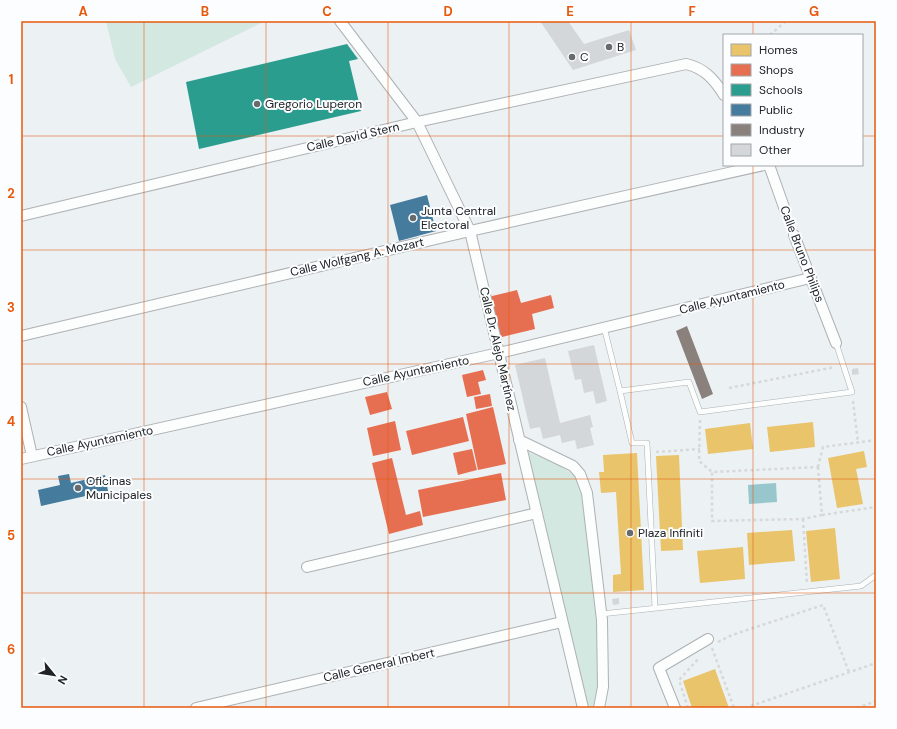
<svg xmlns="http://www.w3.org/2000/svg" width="897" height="729" viewBox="0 0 897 729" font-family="'DM Sans',sans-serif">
<rect width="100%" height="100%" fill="#ecf1f4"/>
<path fill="#d3e8e0" d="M106,21h159l-134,66 -16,-28z
M525,451l32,13 18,12 7,20 12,94 7,95 -6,23h-10z"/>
<path fill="#97c6cd" d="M776,483l1,19 -28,2 -1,-19z"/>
<path fill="#e9c46a" d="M813,422l2,25 -45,5 -3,-25z
M750,423l3,26 -45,5 -3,-25z
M864,451l3,16 -11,2 7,35 -26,4 -9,-50z
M637,453l7,137 -31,2v-17l8,-1 -5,-82 -15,1 -2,-21h5l-1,-17z
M679,455l4,95 -22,1 -5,-95z
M835,528l5,51 -29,3 -5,-51z
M792,530l3,31 -46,4 -2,-32z
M743,547l2,32 -45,4 -3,-32z
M715,669l14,39h-37l-9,-27z"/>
<path fill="#e76f51" d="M517,290l4,13 30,-8 3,13 -22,6 3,15 -37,9 -10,-41z
M483,370l3,10 -8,2 3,12 -14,3 -5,-22z
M387,392l5,17 -22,6 -5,-18z
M490,394l2,12 -16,3 -2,-12z
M493,407l13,57 -28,6 -12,-56z
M463,417l6,24 -57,14 -6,-24z
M395,421l6,29 -28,6 -6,-28z
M472,449l5,21 -19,5 -5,-22z
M392,458l14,57 14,-4 3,14 -34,9 -17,-71z
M501,473l5,27 -83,17 -5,-27z"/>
<path fill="#2a9d8f" d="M347,44l11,15 -9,2 12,50 -162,38 -13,-67z"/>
<path fill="#457b9d" d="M427,195l9,36 -37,10 -9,-36z
M69,474l2,9 34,-8 3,16 -67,15 -3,-16 22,-5 -2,-9z"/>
<path fill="#8a817c" d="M687,326l26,68 -11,5 -26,-68z"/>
<path fill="#d4d7da" d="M540,21h28l16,23 45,-14 7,20 -63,20z
M594,345l13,56 -11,3 -3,-13 -9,2 -3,-14 -6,1 -7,-29z
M545,358l15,65 30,-8 3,12 -3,1 4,17 -17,4 -2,-9 -13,3 -2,-8 -17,4 -3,-12 -10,2 -15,-64z
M858,368l1,6 -7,1v-6z
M619,598v6l-6,1 -1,-6z"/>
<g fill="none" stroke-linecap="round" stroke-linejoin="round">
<defs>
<path id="service" d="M604,327l16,64
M655,608l-8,-165h-15l-12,-52 69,-9 11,30 152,-20 -16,-49
M601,614l260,-28 15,-11"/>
<path id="minor" d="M340,21l77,101 53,109 113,477
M769,165l16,45
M21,216l396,-94 269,-58c18,4 28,15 38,31
M794,235l42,108
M21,336l449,-105 294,-66
M21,407l11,49
M519,440l54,26 7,8 7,19 15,127 1,67 -4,21
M21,459l478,-106 311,-75
M307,567l230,-54
M196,708l366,-86
M675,708l-16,-40 49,-29"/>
</defs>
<use href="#service" stroke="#adb1b3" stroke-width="6"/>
<use href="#minor" stroke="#adb1b3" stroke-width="12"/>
<path stroke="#d7d8da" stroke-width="2.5" stroke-dasharray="3 3" stroke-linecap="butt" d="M770,35l16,-14
M729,388l106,-21
M853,401l5,42
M700,420l-1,41 13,11
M656,452l44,-3
M818,467l4,48 -19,4 -91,2v-49z
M818,467l5,-20 53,-7
M822,515l54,-8
M803,519l4,65
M718,642l14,-7 91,-30 26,67
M712,648l22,60
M688,708l-9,-28 20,-22
M745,708l131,-45
M857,708l19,-7"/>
<use href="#service" stroke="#fcfdfd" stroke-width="5"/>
<use href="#minor" stroke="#fcfdfd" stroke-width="10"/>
</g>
<path fill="none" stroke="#e8590c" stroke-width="1" stroke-opacity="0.55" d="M144,21v687M266,21v687M388,21v687M509,21v687M631,21v687M753,21v14M21,136h703M862,136h14M753,165v543M21,250h855M21,364h855M21,479h855M21,593h855"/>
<g fill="#676b6e" stroke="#fbfdfe" stroke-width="1.5">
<circle cx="609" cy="47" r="4"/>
<circle cx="572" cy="57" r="4"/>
<circle cx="257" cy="104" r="4"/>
<circle cx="413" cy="218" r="4"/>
<circle cx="78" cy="488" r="4"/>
<circle cx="630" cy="533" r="4"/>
</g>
<g text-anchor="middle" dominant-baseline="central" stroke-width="4" stroke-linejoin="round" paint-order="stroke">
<g font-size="12" fill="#202326" stroke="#fbfdfe" text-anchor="start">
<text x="617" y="47">B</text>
<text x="580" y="57">C</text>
<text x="265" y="104">Gregorio Luperon</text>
<text x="421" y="211">Junta Central<tspan x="421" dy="14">Electoral</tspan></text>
<text x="86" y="481">Oficinas<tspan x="86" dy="14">Municipales</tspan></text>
<text x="638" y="533">Plaza Infiniti</text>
</g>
<g font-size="12" fill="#202326" stroke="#fbfdfe">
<text transform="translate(353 137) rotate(-13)">Calle David Stern</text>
<text transform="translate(802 254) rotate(69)">Calle Bruno Philips</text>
<text transform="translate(357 257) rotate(-13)">Calle Wolfgang A. Mozart</text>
<text transform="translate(732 297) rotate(-14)">Calle Ayuntamiento</text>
<text transform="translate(498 349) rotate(77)">Calle Dr. Alejo Martínez</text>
<text transform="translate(416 371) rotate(-12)">Calle Ayuntamiento</text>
<text transform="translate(100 441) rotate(-12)">Calle Ayuntamiento</text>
<text transform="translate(379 665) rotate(-13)">Calle General Imbert</text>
</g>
</g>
<rect width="897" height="729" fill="none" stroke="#fbfdfe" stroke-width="44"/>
<rect x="723" y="34" width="140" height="132" fill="#fbfdfe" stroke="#a3a6a8"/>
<rect x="731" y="44" width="20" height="12" fill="#e9c46a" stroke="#a3a6a8"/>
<text x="759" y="54" font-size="12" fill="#202326">Homes</text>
<rect x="731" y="64" width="20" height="12" fill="#e76f51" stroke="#a3a6a8"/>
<text x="759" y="74" font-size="12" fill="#202326">Shops</text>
<rect x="731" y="84" width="20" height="12" fill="#2a9d8f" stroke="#a3a6a8"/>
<text x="759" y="94" font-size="12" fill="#202326">Schools</text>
<rect x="731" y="104" width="20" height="12" fill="#457b9d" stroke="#a3a6a8"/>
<text x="759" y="114" font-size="12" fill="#202326">Public</text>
<rect x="731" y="124" width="20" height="12" fill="#8a817c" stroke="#a3a6a8"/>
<text x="759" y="134" font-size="12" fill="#202326">Industry</text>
<rect x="731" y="144" width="20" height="12" fill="#d4d7da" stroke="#a3a6a8"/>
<text x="759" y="154" font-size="12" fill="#202326">Other</text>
<g transform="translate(54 675) rotate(120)" stroke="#fbfdfe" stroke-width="3" paint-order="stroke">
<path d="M0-3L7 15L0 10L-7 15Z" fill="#202326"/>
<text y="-6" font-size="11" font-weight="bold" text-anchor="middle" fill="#202326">N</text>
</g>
<rect x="22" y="22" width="853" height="685" fill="none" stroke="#e8590c" stroke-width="1.5"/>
<g font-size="13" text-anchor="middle" font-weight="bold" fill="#e8590c">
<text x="83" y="16">A</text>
<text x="205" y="16">B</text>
<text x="327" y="16">C</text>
<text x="448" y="16">D</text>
<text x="570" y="16">E</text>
<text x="692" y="16">F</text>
<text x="814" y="16">G</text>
<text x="11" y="84">1</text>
<text x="11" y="198">2</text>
<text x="11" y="312">3</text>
<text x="11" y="426">4</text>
<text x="11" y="540">5</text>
<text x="11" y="654">6</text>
</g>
</svg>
